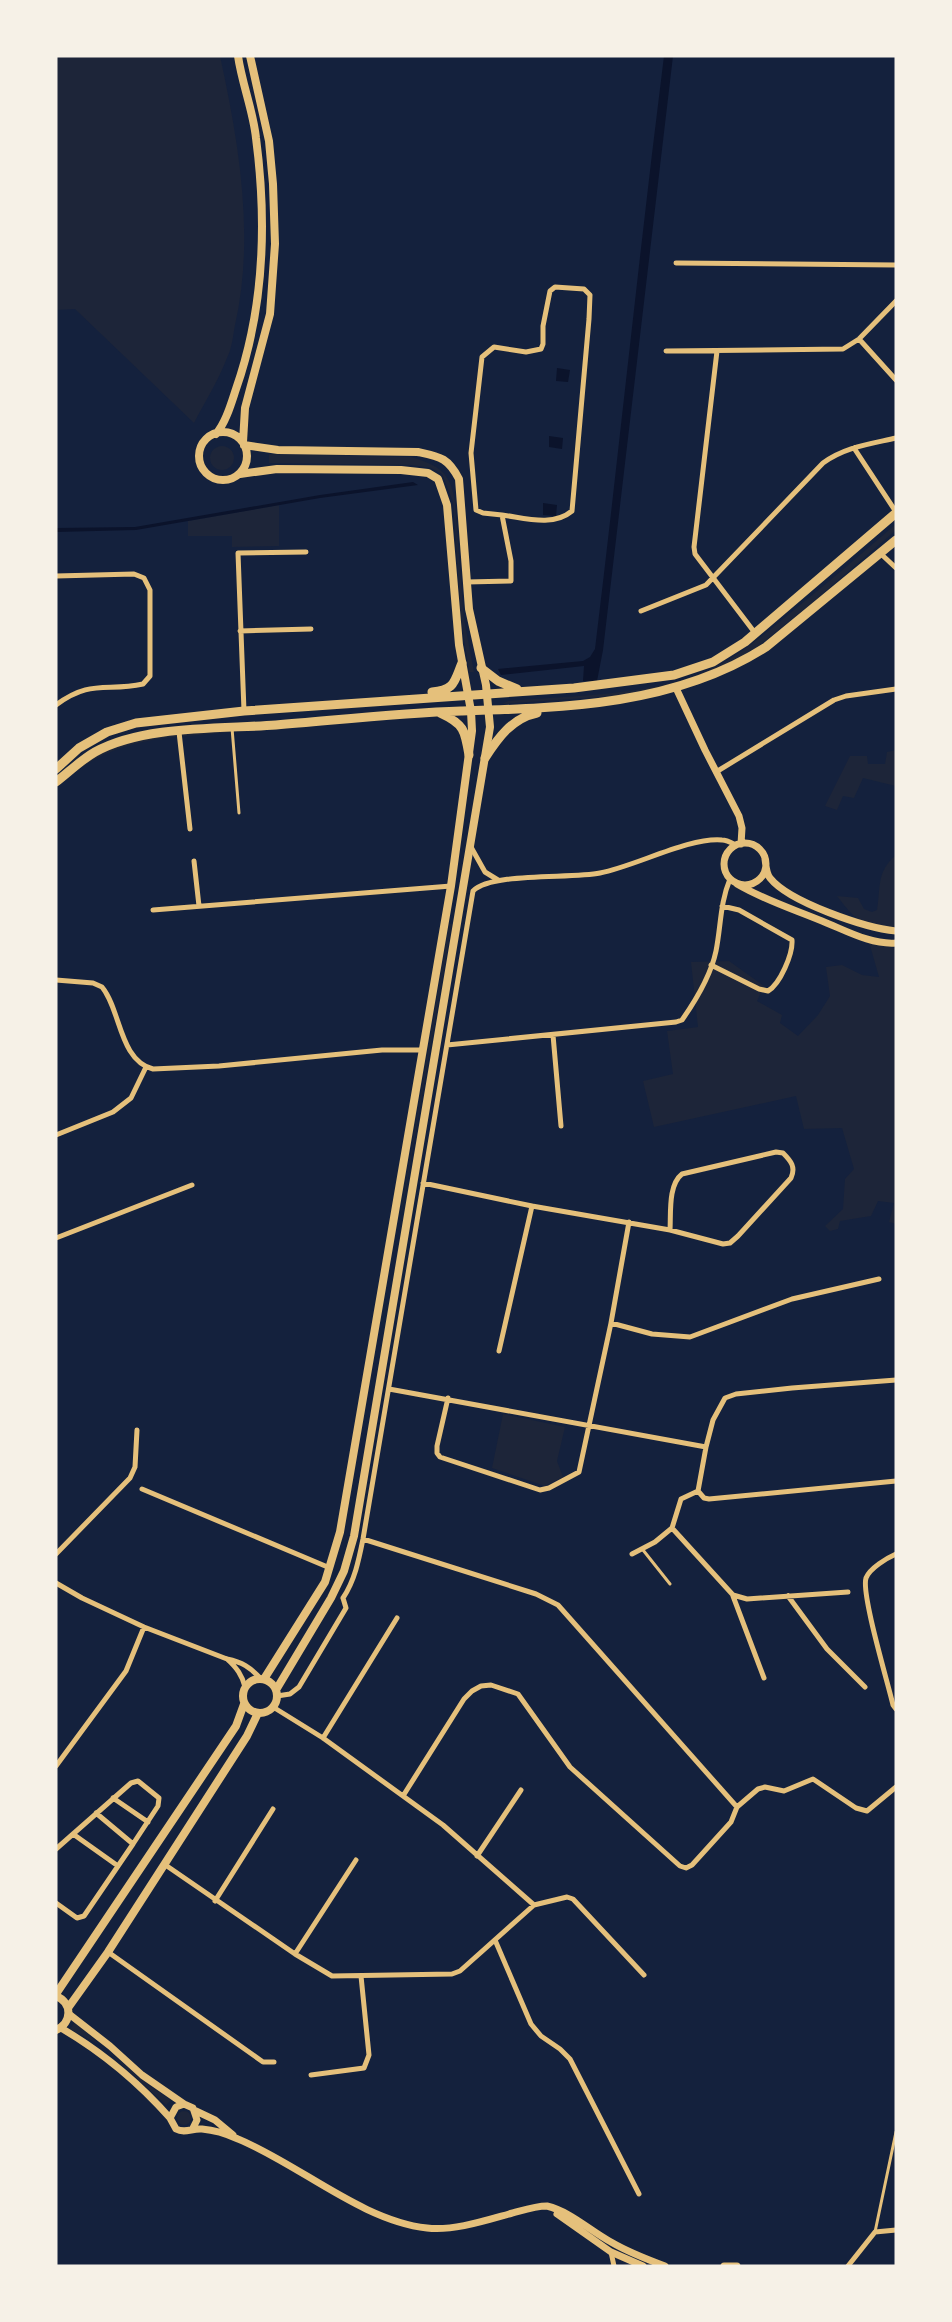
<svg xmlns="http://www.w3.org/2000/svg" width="952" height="2322" viewBox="0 0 952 2322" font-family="'Public Sans',sans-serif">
<rect width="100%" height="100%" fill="#14213d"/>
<path fill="#1d2539" d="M56,56h164c19,87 35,181 15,269 -2,11 -3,23 -8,33 -9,23 -22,44 -33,65l-119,-114 -19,1z
M210 458a12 12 0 1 1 24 0a12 12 0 1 1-24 0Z
M269,454l142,3c27,8 40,15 44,45l9,117 10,53h-5l-8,-53 -8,-117 -11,-28 -11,-6 -20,-3 -142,-2z
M279,505v41l-47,1v-11h-44v-15z
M896,524v6l-84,73 -62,50 -62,29 -73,14 -113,8 6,-3c59,-5 121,-5 177,-22 42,-12 76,-42 109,-69 35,-28 68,-57 102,-86z
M421,716l-257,22c-46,7 -73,19 -108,49v-3c47,-38 77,-50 139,-51z
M896,750v36l-33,-8 -9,20 -11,-2 -6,14 -12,-4 25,-50h17l1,8h17l2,-12z
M896,855v78c-35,-11 -37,-8 -59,-37l21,2 6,11 8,3 5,-2c4,-23 -1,-38 19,-55z
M449,924h3l-50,288 -1,-1z
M869,942l27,6v276l-7,-2 5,-19 -16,-2 -7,15 -31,5 -2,8 -8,2 -5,-5 18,-17 2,-30 9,-10 -12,-41 -38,1 -8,-33 -142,31 -11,-46 30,-7 -6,-43 31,-4 -7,-65 38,-1 35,25 -7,15 25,14 -2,8 18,13 20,-21 12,-19 -4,-29 16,-2 20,10 17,2z
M503,1414l62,13 -8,34 6,16 -18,9 -53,-18z
M75,2022l25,23 -30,-16z
M104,2048l46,38 21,14 -5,5z
M177 2118a7 7 0 1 1 14 0a7 7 0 1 1-14 0Z"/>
<path fill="#0b132b" d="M664,56h9l-70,594 -6,31h-14l1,-15 -83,9 -3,-6 85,-8 7,-4 5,-8c24,-197 44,-395 69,-593z
M557,368l13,2 -2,12 -12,-1z
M549,436l14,2 -1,11 -13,-2z
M413,482l5,3 -98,13 -184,32 -80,2v-4l79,-1 185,-32z
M543,503l14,2 -1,11 -13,-1z"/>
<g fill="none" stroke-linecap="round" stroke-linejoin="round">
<path stroke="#e5c07b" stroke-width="3" d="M232,728l7,85
M643,1550l27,34
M875,2232l21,-100"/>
<path stroke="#e5c07b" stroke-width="5" d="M676,263l220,2
M859,339l37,41
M666,351l177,-2 16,-10 37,-38
M717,351l-23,196 1,7 60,79
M854,448l42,64
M880,553l16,15
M56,576l78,-2 10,4 6,12v86l-7,8c-37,8 -52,-5 -87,21
M467,582l44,-1v-20l-9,-46 -19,-2 -7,-3 -5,-57 11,-96 12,-10 32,5 15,-3 2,-5v-18l7,-35 5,-4 29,2 6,6 -1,24 -17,192c-19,16 -47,7 -70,4
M641,611l65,-26 117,-122c22,-16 47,-19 73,-25
M240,631l71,-2
M244,711l-6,-158 68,-1
M179,732l11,97
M716,772l118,-72 12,-4 50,-7
M471,847l14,25 13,8
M194,861l5,45
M153,910l298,-24
M711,965l48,24 9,2c12,-7 25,-37 24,-51l-53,-30 -17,-4
M56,980l37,3 9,4c19,23 17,73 51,82l66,-3 163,-16h40
M553,1035l8,91
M447,1045l229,-23 6,-2c14,-20 29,-45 34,-69 5,-25 4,-48 14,-72
M56,1135l57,-23 18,-14 15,-31
M423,1183l109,23 138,24 53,14 7,-1 8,-7 53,-58c5,-11 0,-17 -8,-25l-7,-1 -94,22c-14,11 -11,39 -12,56
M56,1238l136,-53
M611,1323l41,11 38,3 102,-38 87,-20
M499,1351l33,-145
M389,1389l317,58 7,-27 12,-22 11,-4 56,-6 104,-8
M448,1398l-11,48v7l3,4 100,33 9,-2 30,-16 32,-149 18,-101
M142,1489l188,79
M698,1491l-17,8 -9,29 61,67 14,4 101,-7
M698,1491l6,7 5,1 187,-18
M698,1491l8,-44
M363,1539l173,55 22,11 179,202
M56,1554l74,-76 5,-11 2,-37
M632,1554l23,-12 17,-14
M896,1554c-9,4 -26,14 -30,24 -5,16 22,105 27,127l3,4
M56,1583l26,15 62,29 83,32c15,3 23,8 34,20
M733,1596l31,82
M788,1596l39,53 38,38
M343,1598c12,-18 16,-39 20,-59l110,-648c19,-19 98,-12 127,-18 36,-7 89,-36 122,-33 5,0 10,3 14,5
M227,1659c10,9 15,16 18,28
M277,1696l13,-2 9,-7 47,-79 -3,-10
M273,1707l50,31 120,87 91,80 33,-8 6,2 71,76
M323,1738l74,-120
M56,1766l70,-95 18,-44
M403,1796l61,-97 8,-8 9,-5 10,-1 27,9 52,73 110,99 6,2 6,-3 39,-43 6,-15 21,-18 7,-2 19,4 29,-12 43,29 11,3 29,-24
M113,1798l35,24
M73,1834l45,32
M56,1849l75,-66 7,-2 21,17 -1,8 -25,38
M477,1856l44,-66
M164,1864l131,90 37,22 120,-2 8,-3 74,-66
M215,1901l58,-92
M56,1903l21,15 7,-2 49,-72 -37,-31
M495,1940l36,84 10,12 19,13 10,10 69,135
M108,1952l155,110h11
M295,1954l61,-94
M311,2075l53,-7 5,-13 -8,-79
M611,2252l3,14
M848,2266l27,-34 21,-2"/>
<path stroke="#e5c07b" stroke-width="7" d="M676,688l29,62 34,66 3,12 -1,16
M724 864a21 21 0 1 1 42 0a21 21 0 1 1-42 0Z
M765,859c1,6 1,14 5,19 19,24 95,50 126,53
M737,884c27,16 56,25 85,37 23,9 49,24 74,22
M69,2014l41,32 32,29 42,29
M61,2028c41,24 78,55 109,90
M196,2111l19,9 18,15
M193,2128l4,-8 -4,-12 -9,-4 -8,3 -6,11 6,11c9,5 16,-1 26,0 12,1 25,5 36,10 61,25 124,82 189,89 26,3 57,-7 82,-14 12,-3 25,-8 38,-8 24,6 42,24 64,36 17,10 35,17 54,24
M557,2214l54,38 32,14
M724,2266h13"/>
<path stroke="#e5c07b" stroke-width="8" d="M199 456a24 24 0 1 1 48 0a24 24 0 1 1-48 0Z
M216,434c10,-12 15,-30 20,-45 28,-80 31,-167 20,-251 -3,-28 -14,-54 -18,-82
M243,442l2,-34 25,-94 5,-70 -2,-60 -4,-43 -19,-85
M244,445l34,5 140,2c23,5 30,6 41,27l10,130 17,76 4,42 -136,809 -10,35 -13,27 -55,92
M240,474l37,-5 124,1 27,3 10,6 9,26 12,140 12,66 1,20 -21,155 -111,646 -15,50 -61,97
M243 1696a17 17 0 1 1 34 0a17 17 0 1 1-34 0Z
M56,1994l180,-268 8,-22
M56,1996c17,7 16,27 0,34
M68,2008l40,-56 139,-216 11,-23"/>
<path stroke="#e5c07b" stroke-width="9" d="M481,668l17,13 19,8
M432,692c23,-2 22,-10 30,-29
M440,713c24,11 25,17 29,42
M485,758c13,-20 27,-40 52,-45
M56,769l23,-21 28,-16 29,-9 108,-12 330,-23 100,-13 39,-13 32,-20 151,-129
M56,782c13,-10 25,-22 39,-30 48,-27 127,-23 181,-27 62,-5 123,-12 185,-14 104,-3 215,-6 305,-64l130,-107"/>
</g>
<rect width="952" height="2322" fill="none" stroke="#f6f1e7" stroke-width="115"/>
</svg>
